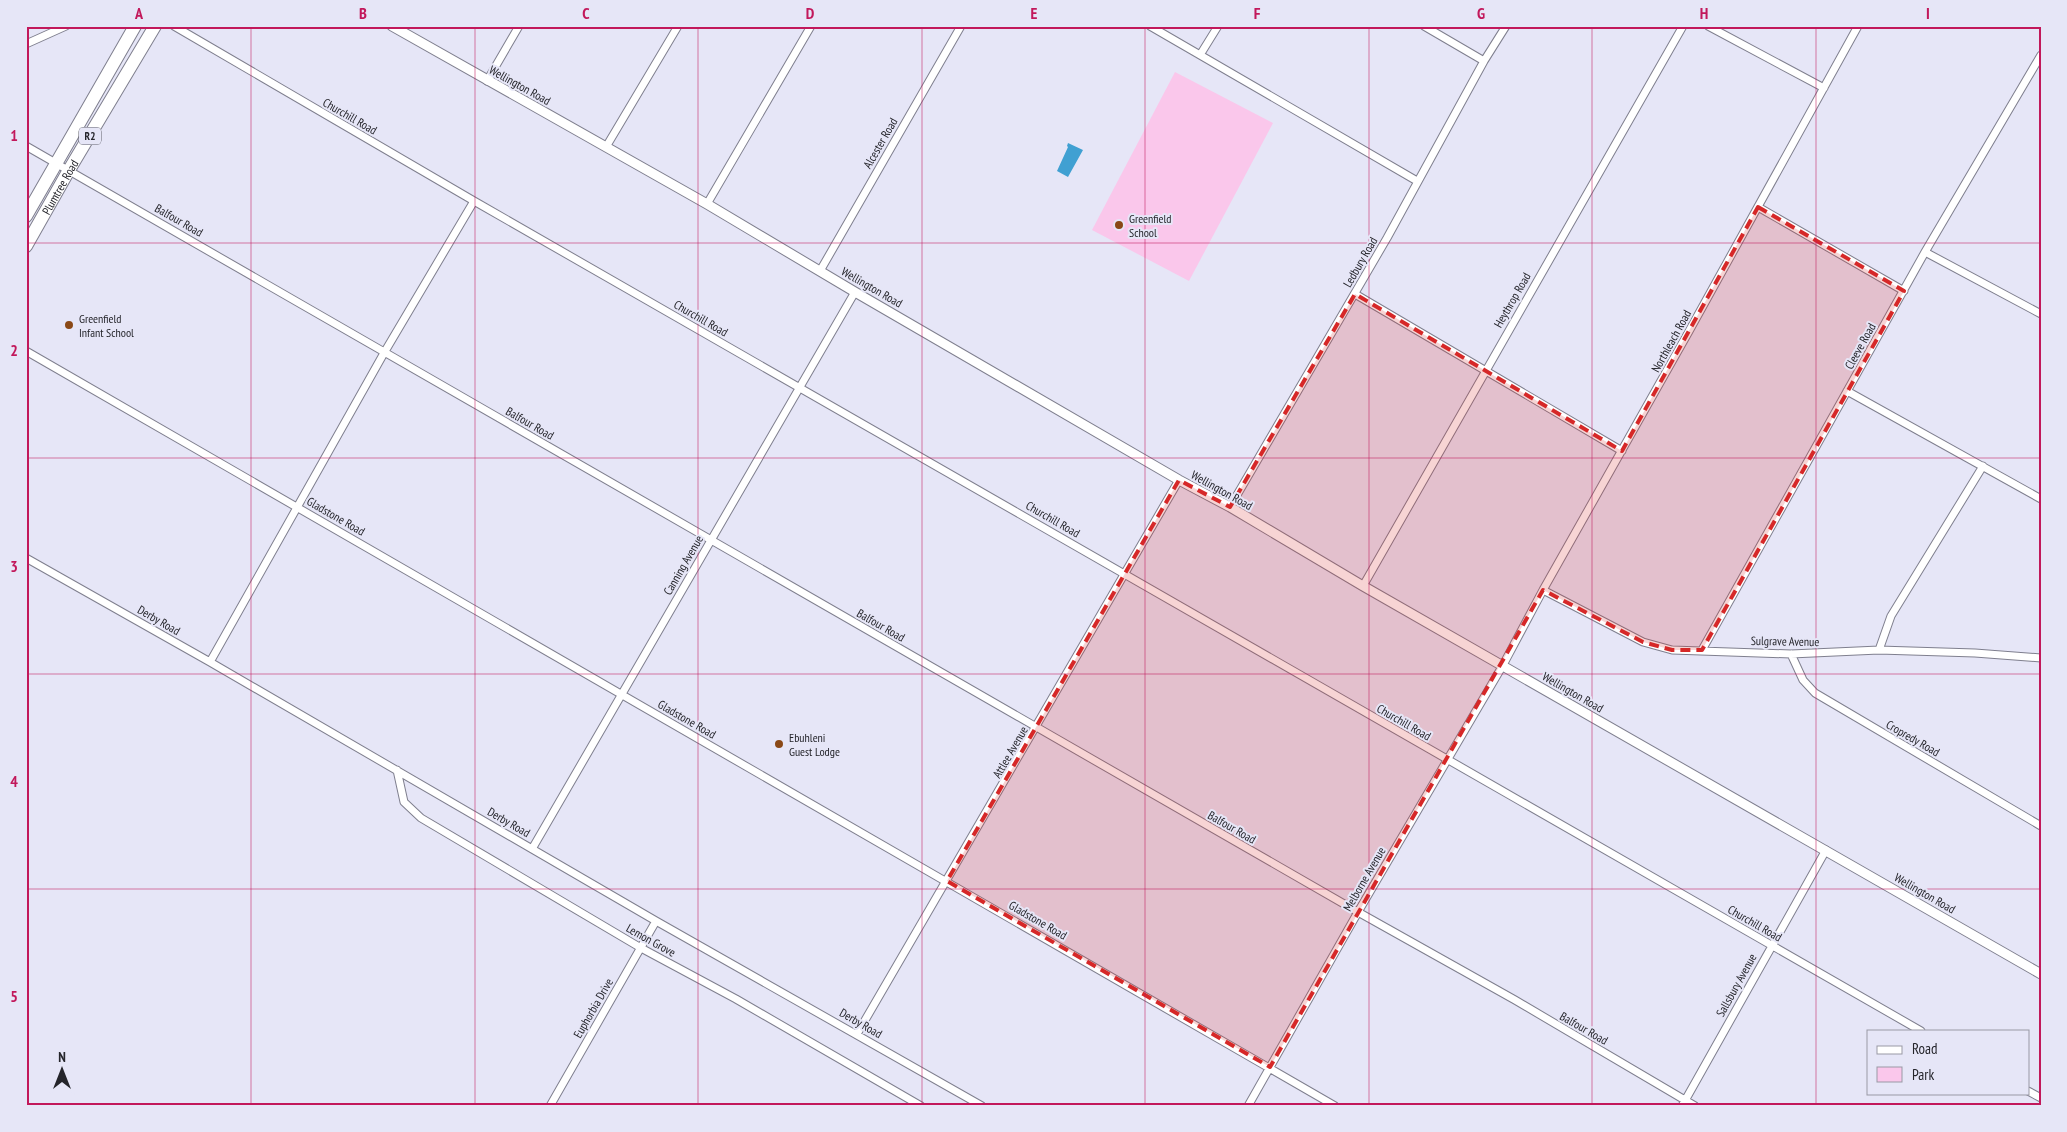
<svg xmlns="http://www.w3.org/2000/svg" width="2067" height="1132" viewBox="0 0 2067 1132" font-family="'PT Sans Narrow',sans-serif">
<rect width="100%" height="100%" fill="#e6e6f7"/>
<path fill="#fac7eb" d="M1175,72l98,51 -84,158 -97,-51z"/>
<path fill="#40a0d2" d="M1068,143l15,7 -15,27 -11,-6 11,-24 -1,-1z"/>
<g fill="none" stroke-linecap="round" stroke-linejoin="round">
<defs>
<path id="street" d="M174,26l300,175 1447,830
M1150,26l267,155
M1424,26l60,35
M1708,26l116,62
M26,44l40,-18
M1200,55l18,-29
M487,81l32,-55
M26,146l1332,766 157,88 180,106
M606,147l72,-121
M707,204l104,-178
M1758,207l146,84
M1925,252l116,62
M820,271l141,-245
M1355,294l267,157
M26,351l1309,755
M1847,391l194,108
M1230,507l157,-269 97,-177 22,-35
M26,558l184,104 446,259 326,185
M1363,586l320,-560
M1543,590l100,52 29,8 119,4 88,-4 96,3 66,5
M1702,650l223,-398 116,-197
M1879,650l12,-34 92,-150
M1791,654l12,26 12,13 226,133
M210,662l174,-309 90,-152
M397,770l7,32 17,16 220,130 95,51 185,107
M532,849l323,-557
M857,1034l322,-554
M2028,1091l13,7
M550,1106l106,-185
M1248,1106l110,-194 145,-247 40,-75 145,-257 170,-307
M1682,1106l144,-256"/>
<path id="secondary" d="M392,26l315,178 148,88 324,188 51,27 133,79 678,388"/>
<g id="highway">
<path d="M26,216l109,-190"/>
<path id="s1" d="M26,246l43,-76 86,-144"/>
</g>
</defs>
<use href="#street" stroke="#7f7f8e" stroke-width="9"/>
<use href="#secondary" stroke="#7f7f8e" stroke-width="11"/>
<use href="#highway" stroke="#7f7f8e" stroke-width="14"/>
<use href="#street" stroke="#fff" stroke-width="7"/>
<use href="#secondary" stroke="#fff" stroke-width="9"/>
<use href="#highway" stroke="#fff" stroke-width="12"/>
</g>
<path fill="#d62828" fill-opacity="0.2" stroke="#d62828" stroke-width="4" stroke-dasharray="10 6" stroke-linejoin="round" d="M1758,207l146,84 -202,359h-30l-29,-8 -100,-52 -273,477 -323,-186 232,-401 51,27 125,-213 267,157z"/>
<path fill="none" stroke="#c2185b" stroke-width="1" stroke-opacity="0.55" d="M251,26v1080M475,26v1080M698,26v1080M922,26v1080M1145,26v1080M1369,26v1080M1592,26v1080M1816,26v1080M26,243h2015M26,458h2015M26,674h2015M26,889h2015"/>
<g fill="#8a4816" stroke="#e6e6f7" stroke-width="2">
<circle cx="1119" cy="225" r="5"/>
<circle cx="69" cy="325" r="5"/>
<circle cx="779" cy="744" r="5"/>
</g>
<g text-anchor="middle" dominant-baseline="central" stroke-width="4" stroke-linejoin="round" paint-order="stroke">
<rect fill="#e6e6f7" stroke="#5f5f68" stroke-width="1" x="79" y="127.5" width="22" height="17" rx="4"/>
<g font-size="11" font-weight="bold" fill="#25252b">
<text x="90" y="136">R2</text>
</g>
<g font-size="12" fill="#25252b" stroke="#e6e6f7">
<text transform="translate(520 85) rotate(29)">Wellington Road</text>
<text transform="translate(350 116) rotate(30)">Churchill Road</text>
<text transform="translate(880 143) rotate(-60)">Alcester Road</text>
<text stroke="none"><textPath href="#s1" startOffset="68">Plumtree Road</textPath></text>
<text transform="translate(179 220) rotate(30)">Balfour Road</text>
<text transform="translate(1360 262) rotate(-60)">Ledbury Road</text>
<text transform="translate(872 287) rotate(30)">Wellington Road</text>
<text transform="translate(1512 300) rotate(-60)">Heythrop Road</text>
<text transform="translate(701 318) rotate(30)">Churchill Road</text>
<text transform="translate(1671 341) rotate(-61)">Northleach Road</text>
<text transform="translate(1860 346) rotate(-61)">Cleeve Road</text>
<text transform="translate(530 423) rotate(30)">Balfour Road</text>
<text transform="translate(1222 490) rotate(29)">Wellington Road</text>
<text transform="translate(336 516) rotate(30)">Gladstone Road</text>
<text transform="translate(1053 519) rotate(30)">Churchill Road</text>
<text transform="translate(683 565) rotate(-60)">Canning Avenue</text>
<text transform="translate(159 620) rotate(30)">Derby Road</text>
<text transform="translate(881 625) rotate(30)">Balfour Road</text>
<text transform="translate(1785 641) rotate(1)">Sulgrave Avenue</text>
<text transform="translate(1573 692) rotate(30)">Wellington Road</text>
<text transform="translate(687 719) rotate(30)">Gladstone Road</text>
<text transform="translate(1404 722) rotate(30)">Churchill Road</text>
<text transform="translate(1913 738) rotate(30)">Cropredy Road</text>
<text transform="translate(1010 752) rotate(-60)">Attlee Avenue</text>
<text transform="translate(509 822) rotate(30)">Derby Road</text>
<text transform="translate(1232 827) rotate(30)">Balfour Road</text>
<text transform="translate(1364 879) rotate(-60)">Melborne Avenue</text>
<text transform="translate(1925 893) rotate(30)">Wellington Road</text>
<text transform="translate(1038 920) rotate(30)">Gladstone Road</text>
<text transform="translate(1755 923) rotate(30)">Churchill Road</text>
<text transform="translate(651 940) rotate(29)">Lemon Grove</text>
<text transform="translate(1736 985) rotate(-61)">Sallsbury Avenue</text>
<text transform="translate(593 1008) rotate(-60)">Euphorbia Drive</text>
<text transform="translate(861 1023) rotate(30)">Derby Road</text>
<text transform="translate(1584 1028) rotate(30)">Balfour Road</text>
</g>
<g font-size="12" fill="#25252b" stroke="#e6e6f7" text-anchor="start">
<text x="1129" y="218">Greenfield<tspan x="1129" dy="14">School</tspan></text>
<text x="79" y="318">Greenfield<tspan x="79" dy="14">Infant School</tspan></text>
<text x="789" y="737">Ebuhleni<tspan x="789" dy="14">Guest Lodge</tspan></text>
</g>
</g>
<rect width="2067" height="1132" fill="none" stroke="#e6e6f7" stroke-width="55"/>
<rect x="1867" y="1030" width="162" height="65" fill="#e6e6f7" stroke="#9999a5"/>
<rect x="1877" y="1046" width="25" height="8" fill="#ffffff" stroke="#9999a5"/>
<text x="1912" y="1054" font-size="15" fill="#25252b">Road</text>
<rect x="1877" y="1067" width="25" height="15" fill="#fac7eb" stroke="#9999a5"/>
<text x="1912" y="1080" font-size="15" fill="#25252b">Park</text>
<g transform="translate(62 1070)" stroke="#e6e6f7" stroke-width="4" paint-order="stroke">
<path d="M0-4L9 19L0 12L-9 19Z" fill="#25252b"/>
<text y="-8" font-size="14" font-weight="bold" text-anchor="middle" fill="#25252b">N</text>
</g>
<rect x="28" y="28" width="2012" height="1076" fill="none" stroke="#c2185b" stroke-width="2"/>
<g font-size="16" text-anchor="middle" font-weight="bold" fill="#c2185b">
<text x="139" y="19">A</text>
<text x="363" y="19">B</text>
<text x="586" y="19">C</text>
<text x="810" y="19">D</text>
<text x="1034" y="19">E</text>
<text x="1257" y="19">F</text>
<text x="1481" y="19">G</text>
<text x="1704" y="19">H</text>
<text x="1928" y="19">I</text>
<text x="14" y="141">1</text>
<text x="14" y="356">2</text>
<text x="14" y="572">3</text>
<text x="14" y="787">4</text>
<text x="14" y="1002">5</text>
</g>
</svg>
